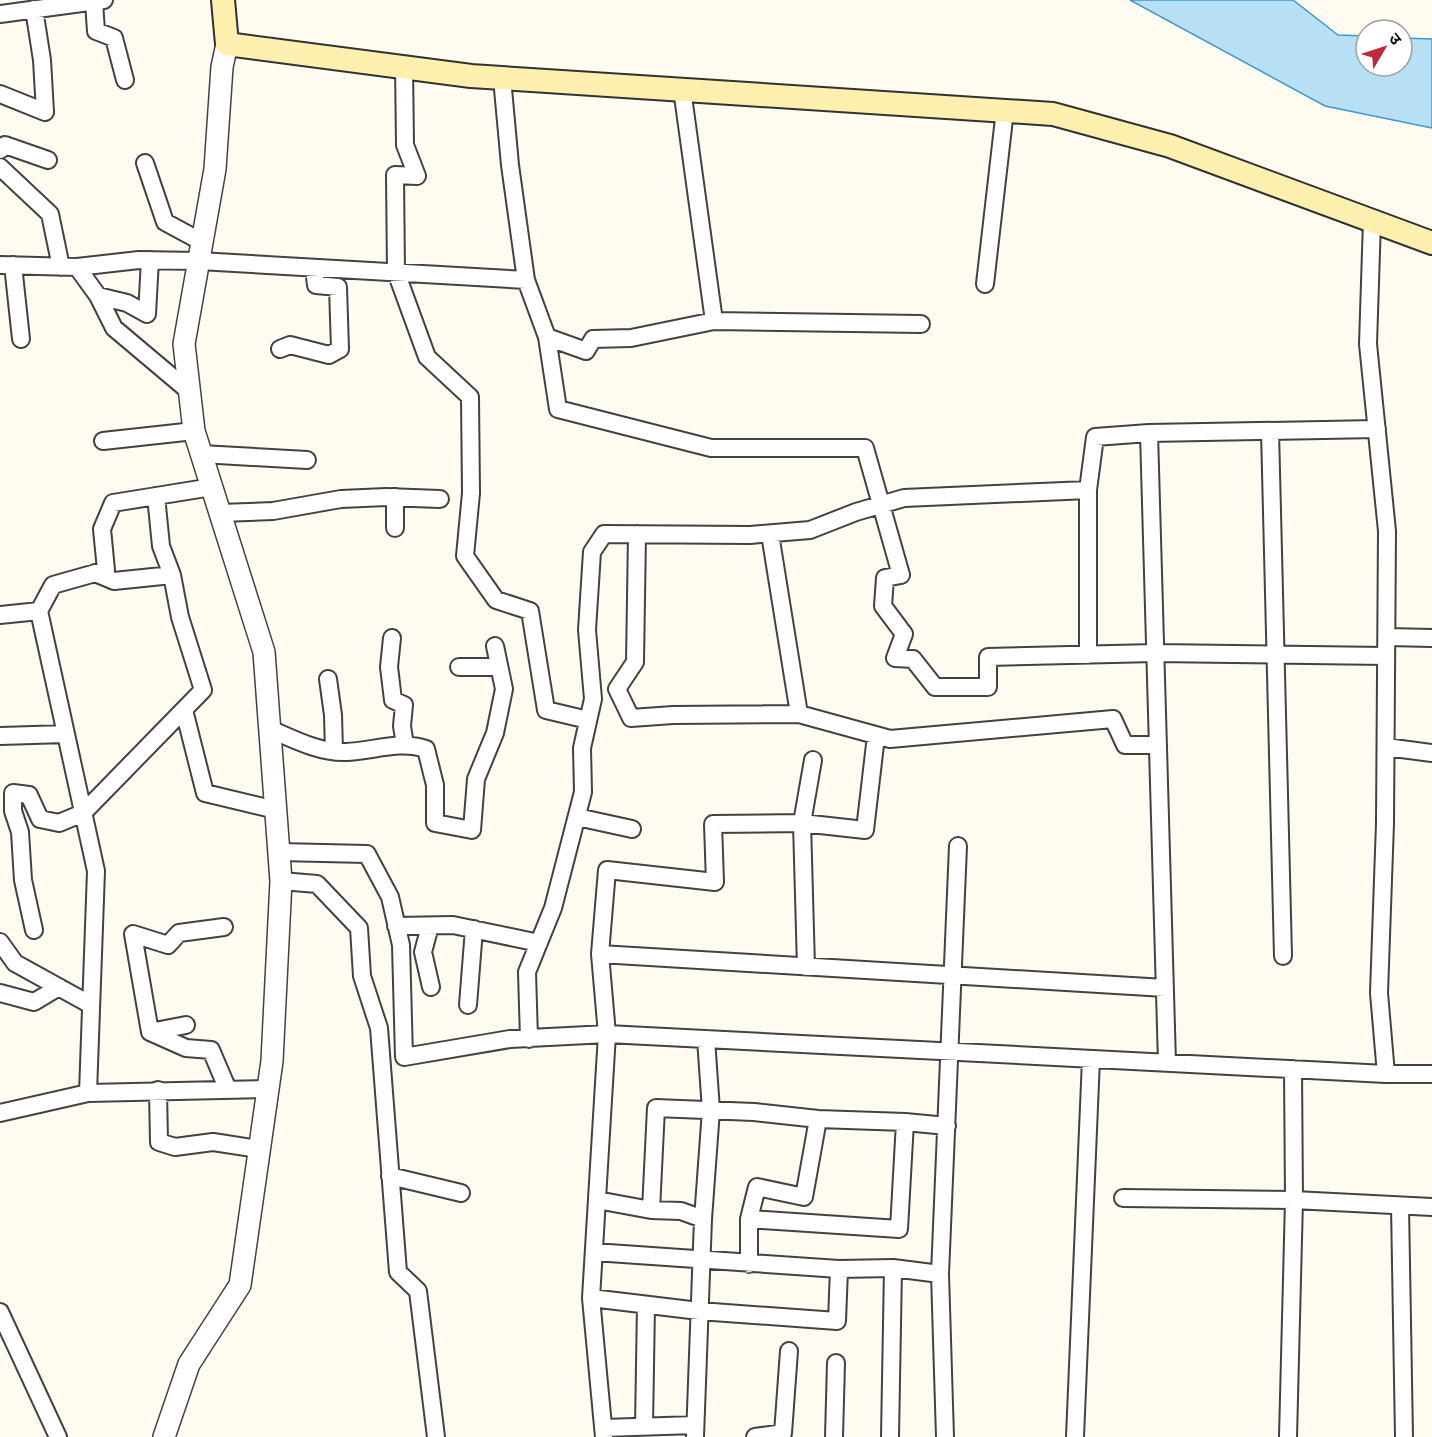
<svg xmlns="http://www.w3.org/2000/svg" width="1432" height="1437" viewBox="0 0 1432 1437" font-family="Bitter,'Noto Sans Devanagari',serif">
<rect width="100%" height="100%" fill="#fffbf1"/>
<path fill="#b7e0f5" stroke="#4099ca" stroke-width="1.5" d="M1130,0h163l45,35 28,1v30h36v-28l30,1v89l-107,-22z"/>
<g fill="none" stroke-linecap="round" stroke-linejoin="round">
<defs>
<path id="minor" d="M94,2l2,29 18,7 11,42
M0,14l104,-14
M404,65l1,80 12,31 -22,-1 1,97 31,85 43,40 1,96 -6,63 31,44 34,11 16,99 42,10
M502,78l8,87 16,115 21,57 11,72 153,39h154l36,127 -16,3 -2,28 21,28 -9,24 18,1 22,28h53v-30l167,-4 231,3
M682,89l32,232
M0,94l45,18 -3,-52 -8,-51
M0,150l5,-5 43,15
M145,163l20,59 37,20
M0,167l50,47 11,53
M1372,221l-4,123 19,187 -2,292 -6,170 7,81h46
M0,265l77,2 62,-7 60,1 327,19
M13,265l8,74
M77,267l21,29 29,7 20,11 3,-54
M985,284l20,-174
M98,296l16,32 76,64
M547,337l39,14 7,-12 38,-1 83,-17 207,3
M280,349l10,-4 39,10 11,-6 -2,-62 -22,-2 -2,-17
M1270,431l13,525
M103,441l91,-10
M201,454l106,6
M1088,490v165
M220,513l53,-2 68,-12 45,-2 54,2
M395,528v-31
M637,534l-2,128 -18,27 14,29 42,-3 126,-1 91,25 223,-20 12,26h33
M770,534l29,180
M95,573l19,8 58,-6 -11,-29 -5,-50
M0,615l39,-4
M1387,637l45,1
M392,638l-3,29 4,33 11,5 -2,21 3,19
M459,667h40
M328,679l5,36 1,36
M184,710l21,83 71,17
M270,729c23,10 50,24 76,23 27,-1 54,-12 80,-3l9,36v38l37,7 4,-51 19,-46 9,-44 -9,-43
M0,736l66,-2
M1386,747l46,6
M577,817l55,12
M279,852l88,2 23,43 11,48 3,112 106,-18 97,-5 779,40
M281,881l36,3 42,44 3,48 17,52 19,244 20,19 18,146
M396,926l57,-1 86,18
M430,926l-7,26 8,35
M224,927l-45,6 -11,12 -35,-11 17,98 36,16 25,2 17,40
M34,930l-11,-50 -3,-48 -7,-21v-18l16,2 11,24 19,4 24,-10 120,-123 -23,-73 -8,-42
M0,942l15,21 76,42
M600,954l565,34
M806,967l-4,-144 11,-63
M0,993l34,9 25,-15
M468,1005l6,-76
M150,1032l36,-7
M529,1039l-2,-67 26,-64 30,-116 -1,-44 11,-49 -6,-69 5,-78 12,-18 146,1 60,-5 46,-18 48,-14 184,-8 7,-53 54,-4
M1167,1063l-18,-630 228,-4
M158,1090l1,52 16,5 38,-5 46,7
M88,1093l180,-4
M0,1113l88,-20 8,-222 -57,-260 14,-26 53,-15 -4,-41 11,-26 99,-16
M818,1119l87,3
M390,1176l71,17
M1123,1198l171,2 138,7
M597,1200l54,10 5,-102 98,4 64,7 -14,78 -47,-10 -8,32v45
M1400,1206l4,231
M651,1210l30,1 22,8 8,-109 -5,-71
M749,1219l150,10 6,-107 42,4
M893,1268l47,6
M839,1269l54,-1 -3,169
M591,1298l108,13 138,10 2,-52 -245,-17
M0,1312l58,125
M644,1426l2,-121
M604,1428l91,-3
M604,1437l-13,-139 16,-264 -7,-80 7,-84 108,12 -2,-58 89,-1 63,7 11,-94
M695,1437l8,-218
M755,1437l28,-4 6,-82
M834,1437l2,-74
M945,1437l-5,-163 18,-428
M1075,1437l16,-378
M1288,1437l6,-237 -1,-131"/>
<path id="tertiary" d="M164,1437l25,-73 51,-79 32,-224 9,-180 -17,-229 -70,-221 -10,-87 31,-175 7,-102 5,-23"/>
<path id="secondary" d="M223,0l4,44 244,32 582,38 117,32 262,97"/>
</defs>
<use href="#minor" stroke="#424242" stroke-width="20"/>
<use href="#tertiary" stroke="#424242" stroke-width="24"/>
<use href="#secondary" stroke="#313131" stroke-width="26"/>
<use href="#minor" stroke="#fff" stroke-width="16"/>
<use href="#tertiary" stroke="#fff" stroke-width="21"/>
<use href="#secondary" stroke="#fdf0ae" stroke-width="22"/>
</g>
<g transform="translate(1384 48) rotate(51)"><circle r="28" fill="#ffffff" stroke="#9f9f9f" stroke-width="1.5"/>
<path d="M0-4.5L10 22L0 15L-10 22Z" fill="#bc2a37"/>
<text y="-9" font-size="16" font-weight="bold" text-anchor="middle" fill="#0f0f0f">उ</text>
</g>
</svg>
